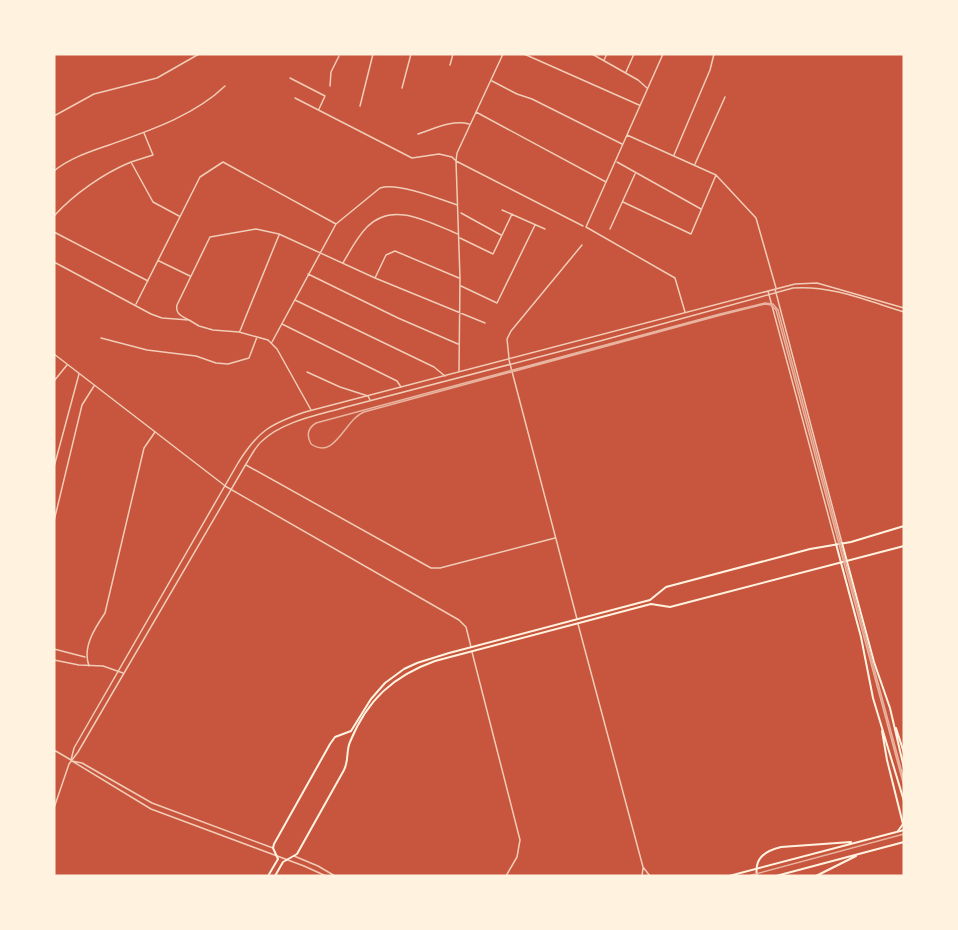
<svg xmlns="http://www.w3.org/2000/svg" width="958" height="930" viewBox="0 0 958 930" font-family="'Source Sans 3',sans-serif">
<rect width="100%" height="100%" fill="#c8553d"/>
<g fill="none" stroke-linecap="round" stroke-linejoin="round">
<path stroke="#f1ccb7" stroke-width="1.5" d="M305,54h39
M524,54l115,51
M592,54l46,26 9,8
M663,54l-77,173 89,51 10,34
M604,60l3,-6
M450,65l3,-11
M626,72l8,-18
M290,78l35,18 -6,13
M492,81l25,13 15,5 90,45
M330,86l1,-14 8,-16
M402,88l9,-34
M295,98l117,60 27,-4 13,3 4,4 127,65
M360,106l13,-52
M476,112l130,70
M54,116l40,-22 63,-16 42,-24
M418,134c15,-5 36,-15 51,-10
M627,135l89,40 40,43 20,70
M674,155l36,-85 4,-16
M131,162l22,-7 -9,-22
M617,162l84,47
M695,164l30,-67
M54,171c16,-13 35,-19 55,-26 39,-14 85,-29 116,-59
M623,202l68,32 25,-59
M502,210l43,19
M461,213l40,22
M54,216c20,-22 50,-43 77,-54l22,40 26,14
M610,229l25,-55
M54,232l94,49
M460,238l33,16 19,-40
M159,261l31,15
M54,262l97,52 11,4 27,2 10,6 14,4 26,2 29,8 9,9 34,61
M343,263c7,-12 14,-26 24,-36 26,-27 63,-4 91,7
M308,274l90,44 60,26
M375,278l11,-23 9,-4 64,27
M461,286l36,17 38,-78
M295,300l139,67 11,9
M136,304l64,-127 23,-15 113,62
M189,320c-7,-4 -14,-6 -12,-15l33,-68 46,-8 23,5 96,44 110,45
M282,324l115,57 4,6
M240,331l39,-96
M101,338l46,12 49,6 20,7 12,1 21,-6 8,-21
M272,342l64,-118 44,-36c17,-6 60,11 77,17
M509,358l-2,-19 4,-8 71,-86
M459,371l1,-93 -4,-117 1,-8 46,-99
M307,372l33,15 28,9 2,4
M54,381l13,-16
M246,465l185,103h9l115,-30
M54,467l25,-93
M225,486l234,134 7,7 5,20
M54,521l28,-116 12,-19
M54,649l31,8
M472,652l48,188 -3,17 -11,19
M54,660l25,5 24,1 20,7
M89,666c-7,-19 6,-38 16,-53l39,-165 11,-16
M54,750l17,10"/>
<path stroke="#f1ccb7" stroke-width="1.5" d="M775,289l67,254
M768,291l68,253
M54,354l170,131
M509,360l68,259
M578,624l65,243 7,9
M71,760l3,-12 164,-285c20,-32 32,-39 67,-51l490,-128 22,-1 87,25
M72,761l79,48 153,57 22,10
M72,761l10,2 70,40 121,45
M54,808l15,-44 9,-12 168,-288c5,-8 9,-17 16,-23 21,-20 57,-26 84,-34l254,-66 193,-53c38,-3 75,13 111,24
M294,856l24,10 17,10
M642,876l1,-8"/>
<path stroke="#fff3e0" stroke-width="2" d="M842,543l32,119 16,46 14,60
M836,544l25,93 12,61 31,103
M896,728l8,25
M882,731l5,29 16,64 -5,7
M268,876l10,-17 -5,-11 1,-4 56,-100 5,-7 16,-6 20,-32 14,-16 19,-14 13,-6 32,-10 201,-53 16,-13 144,-38 41,-7 53,-16
M275,876l8,-14 14,-8 47,-84c5,-10 2,-19 6,-28 17,-42 43,-66 85,-81l216,-57 19,3 234,-61"/>
<path stroke="#fff3e0" stroke-width="2" d="M729,876l175,-46
M757,876c-3,-18 8,-25 24,-29l70,-5
M776,876l128,-34
M816,876l40,-20"/>
<path stroke="#e9b49f" stroke-width="1.5" d="M904,780l-126,-470 -5,-6 -8,-1 -45,11 -404,109c-8,5 -10,12 -5,21 24,17 34,-25 53,-32l357,-97 44,-11 6,1 5,5 128,476
M748,876l156,-42"/>
</g>
<rect width="958" height="930" fill="none" stroke="#fff3e0" stroke-width="111"/>
</svg>
